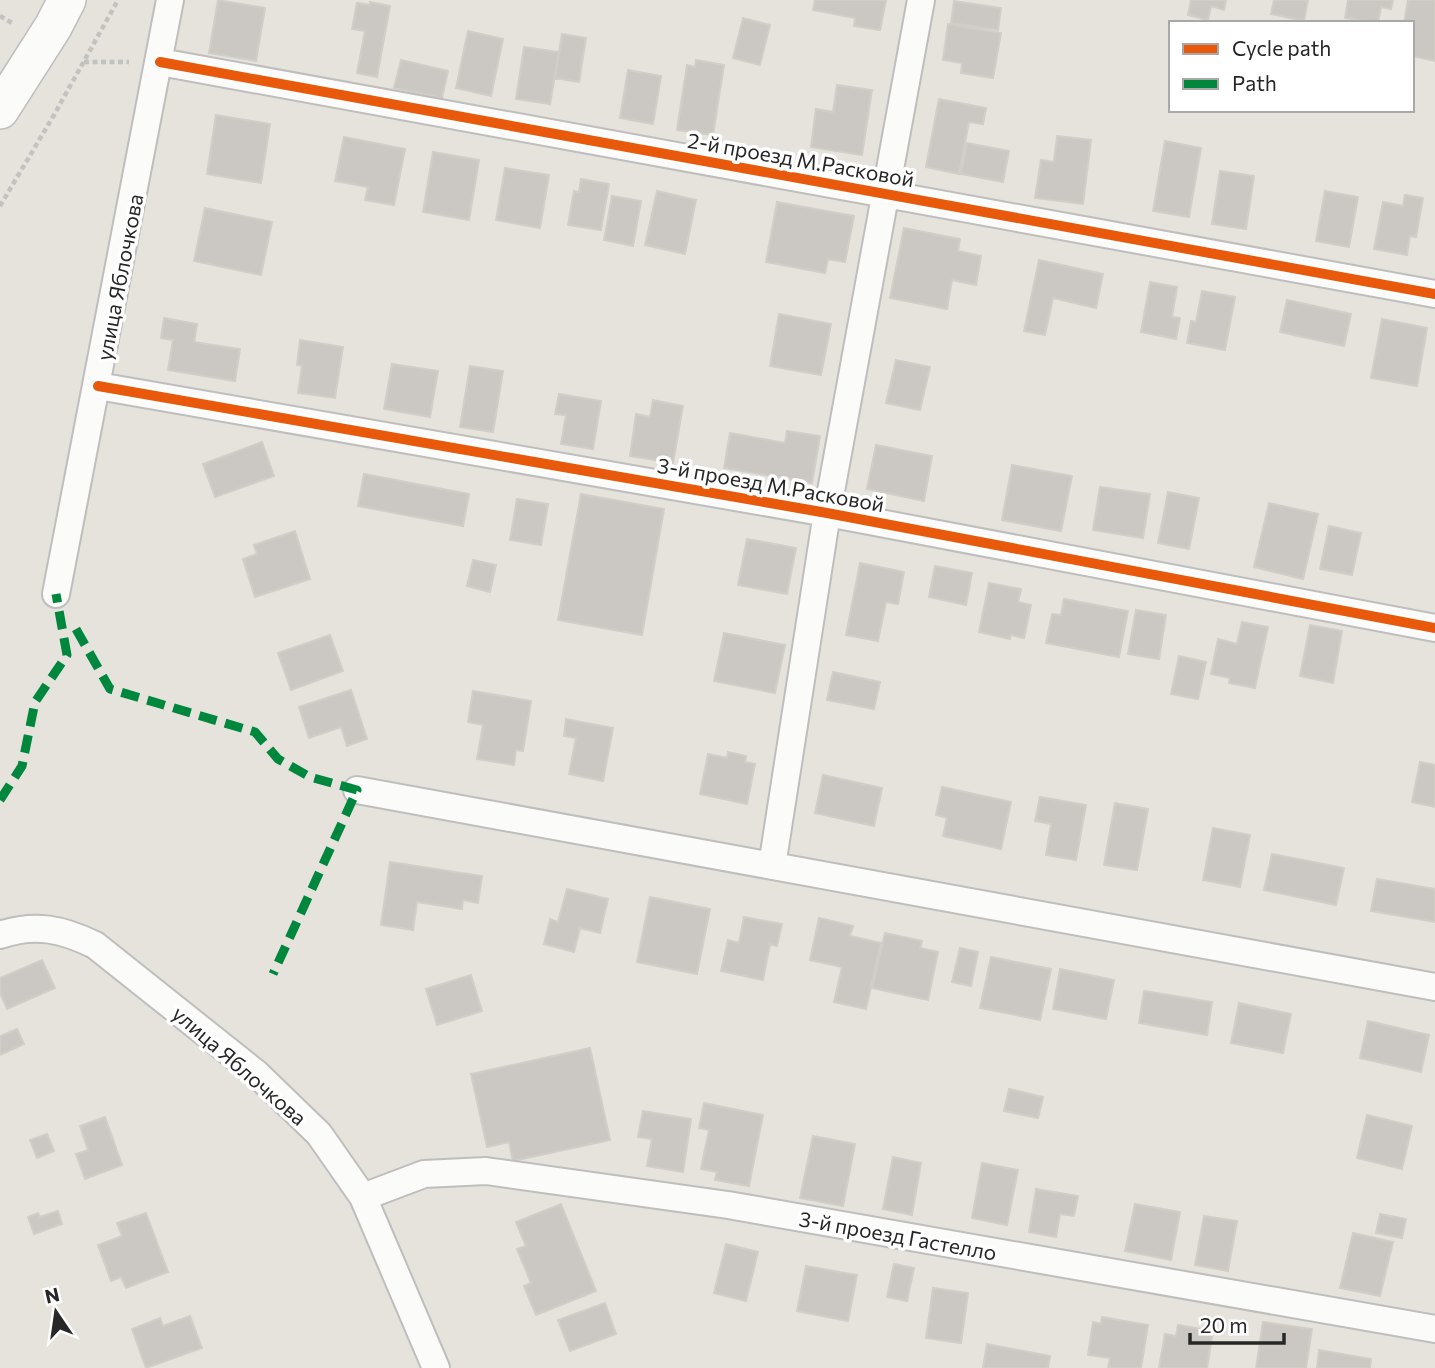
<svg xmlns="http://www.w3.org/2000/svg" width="1435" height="1368" viewBox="0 0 1435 1368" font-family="Commissioner,sans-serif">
<rect width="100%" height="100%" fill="#e6e2dc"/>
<path fill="#cbc8c3" stroke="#d1cec8" stroke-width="2" d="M218,0l47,8 -9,53 -47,-8z
M815,0h71l-6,30 -26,-4 1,-8 -42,-8z
M1191,0h35l-2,10 -13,-4 -3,14 -20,-5z
M1274,0h34l-4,21 -33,-7z
M1348,0h45l-2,9 -10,-2 -3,16 -33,-5z
M1408,0h27v61l-23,-5v-33h-8z
M954,1l47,7 -3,22 -47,-7z
M370,2l20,4 -13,71 -20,-4 8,-42 -13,-2 5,-26 13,2z
M743,18l27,7 -10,40 -27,-7z
M948,24l53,9 -8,45 -32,-5 1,-10 -19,-3z
M468,31l35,8 -12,57 -35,-8z
M562,34l24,4 -7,44 -24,-4z
M524,47l35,5 -9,52 -34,-5z
M401,60l47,11 -6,27 -48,-10z
M696,60l28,5 -11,70 -36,-5 10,-65 8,2z
M628,70l33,6 -8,48 -33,-6z
M837,85l35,5 -10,65 -51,-8 5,-38 17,3z
M939,99l47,9 -3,16 -14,-2 -10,52 -33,-7z
M216,115l54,9 -9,59 -54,-9z
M1057,136l34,4 -8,64 -48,-6 6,-38 13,2z
M344,137l61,12 -11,56 -29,-5 3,-13 -33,-6z
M1165,141l36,7 -12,69 -36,-6z
M967,143l42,8 -6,31 -42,-8z
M433,152l46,8 -10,60 -46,-8z
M505,168l44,7 -9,53 -44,-8z
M1220,171l34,5 -8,53 -34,-5z
M581,179l28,5 -8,46 -33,-5 6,-34 5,1z
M657,191l39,9 -11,54 -40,-9z
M1325,191l33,6 -9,50 -33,-6z
M1405,195l18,3 -7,39 -6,-1 -3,19 -33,-6 9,-47 20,4z
M612,196l29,5 -8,45 -29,-6z
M777,202l77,14 -9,46 -17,-3 -3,14 -59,-11z
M205,208l67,14 -11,53 -67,-14z
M904,228l56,11 -2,12 23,5 -5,29 -24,-5 -5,29 -57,-11z
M1039,260l64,14 -7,34 -43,-10 -8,37 -21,-4z
M1150,282l27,5 -5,30 8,1 -4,21 -35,-7z
M1202,291l33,6 -10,53 -38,-7 4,-22 5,1z
M1287,300l64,14 -7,32 -64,-14z
M779,314l52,10 -10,51 -51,-9z
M164,318l33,6 -3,18 46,7 -5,32 -67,-11 5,-30 -12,-2z
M1382,319l45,9 -10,58 -46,-8z
M300,340l43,7 -8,51 -37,-5 4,-27 -5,-1z
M896,360l34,7 -10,43 -34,-7z
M392,364l46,7 -8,46 -46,-8z
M470,366l33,5 -10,61 -33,-5z
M559,394l42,7 -8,48 -32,-5 5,-29 -11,-1z
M653,400l30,6 -10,57 -43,-7 6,-42 14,3z
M787,431l33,5 -8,47 -88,-15 6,-35 55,10z
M262,442l12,34 -59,21 -12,-33z
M876,445l56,11 -8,45 -57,-12z
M1012,465l60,11 -11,55 -59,-11z
M364,474l105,20 -6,32 -105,-20z
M1100,487l50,7 -7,44 -50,-8z
M1168,492l31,6 -10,51 -31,-6z
M581,494l83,15 -22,126 -84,-15z
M517,499l31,5 -7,41 -31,-5z
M1269,503l49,11 -15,65 -49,-12z
M1329,526l32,7 -9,42 -32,-6z
M295,531l15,48 -55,18 -12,-38 14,-5 -3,-9z
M747,539l49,9 -9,46 -49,-9z
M473,560l23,5 -6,27 -23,-6z
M860,563l44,9 -6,32 -12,-2 -8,39 -32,-6z
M935,566l37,7 -6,32 -37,-8z
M989,583l32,6 -3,13 13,3 -7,33 -13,-3 -1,4 -31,-7z
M1064,599l64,12 -9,46 -73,-14 6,-29 9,1z
M1136,610l30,5 -7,44 -31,-5z
M1242,622l26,5 -13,61 -26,-5 1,-5 -19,-4 7,-35 19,5z
M1310,625l32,6 -9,52 -33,-7z
M724,633l61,12 -10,48 -61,-12z
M330,635l13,36 -52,19 -13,-37z
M1179,656l27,6 -8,37 -27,-5z
M833,672l47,10 -6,27 -47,-9z
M351,690l16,49 -20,7 -6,-19 -32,11 -10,-31z
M473,691l58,10 -8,50 -7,-1 -2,15 -37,-6 6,-34 -15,-3z
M566,719l47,9 -10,53 -34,-7 7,-36 -12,-2z
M728,752l18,4 -1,6 10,2 -8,40 -47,-10 8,-40 19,4z
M1420,762l15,3v42l-23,-5z
M823,775l59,13 -8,38 -59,-13z
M942,787l69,15 -10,47 -58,-13 4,-18 -11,-3z
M1040,797l46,8 -10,55 -30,-5 5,-31 -16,-3z
M1115,803l33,6 -11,61 -33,-5z
M1213,828l37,7 -10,52 -37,-7z
M1272,854l72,14 -8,37 -72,-15z
M390,862l92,14 -4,27 -15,-3 -1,9 -45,-7 -4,28 -32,-5z
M1377,879l58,10v33l-64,-11z
M567,889l41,10 -8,34 -20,-5 -6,24 -30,-8 6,-25 8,3z
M650,897l60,12 -13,65 -60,-12z
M744,917l38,7 -5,22 -7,-2 -7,36 -42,-9 7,-31 11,3z
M819,918l34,8 -3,10 31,7 -15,66 -32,-7 8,-35 -32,-7z
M885,933l37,8 -2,7 18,4 -10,48 -56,-12z
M960,948l18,4 -7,34 -19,-4z
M991,957l60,12 -11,51 -60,-12z
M42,960l13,28 -48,21 -7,-16v-15z
M1060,969l54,11 -8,39 -53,-10z
M471,975l11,36 -45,14 -11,-36z
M1144,991l68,11 -5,33 -68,-12z
M1239,1003l52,11 -8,39 -52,-10z
M1368,1021l61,14 -8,37 -61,-14z
M17,1029l7,15 -24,11v-19z
M590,1048l20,92 -97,21 -4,-19 -22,5 -16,-73z
M1009,1089l34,8 -5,21 -34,-7z
M704,1103l59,12 -14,71 -34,-6 2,-8 -16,-3 8,-39 -10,-2z
M643,1111l48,8 -8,53 -36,-6 5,-27 -14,-2z
M1367,1115l45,11 -10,43 -45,-11z
M105,1117l17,48 -37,14 -9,-25 12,-4 -8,-24z
M47,1134l7,17 -17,7 -7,-18z
M813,1136l42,8 -12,62 -43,-8z
M893,1157l28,6 -9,52 -29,-6z
M982,1163l36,7 -11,55 -35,-7z
M1036,1189l42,7 -4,20 -14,-2 -4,23 -27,-5z
M561,1204l35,87 -60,24 -12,-29 7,-3 -14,-34 9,-3 -10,-24z
M1135,1204l45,8 -9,48 -46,-9z
M58,1211l4,13 -28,10 -6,-17 10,-4 2,4z
M146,1213l22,59 -42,16 -5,-11 -10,4 -13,-36 24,-9 -5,-13z
M1380,1214l26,5 -4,19 -26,-5z
M1204,1216l33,5 -9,50 -33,-6z
M1353,1233l40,9 -13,54 -40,-8z
M726,1244l32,8 -12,49 -32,-8z
M894,1264l20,4 -7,33 -20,-4z
M806,1266l51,9 -9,46 -51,-10z
M933,1288l35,5 -7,50 -35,-5z
M605,1303l11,31 -46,17 -12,-31z
M190,1316l12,32 -56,20 -14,-39 28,-11 3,8z
M1102,1317l46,8 -7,43h-33l2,-10 -22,-3 5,-33 8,2z
M1263,1322l49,7 -6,39h-50z
M1178,1325l35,6 -6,37h-48l6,-34 11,2z
M987,1344l63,12 -2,12h-65z
M1319,1350l52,9 -1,9h-53z"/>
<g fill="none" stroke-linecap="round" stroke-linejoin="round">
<defs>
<path id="street" d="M160,62l1275,232
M98,386l729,127 608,115
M56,594l114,-594
M357,790l1078,197
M772,866l55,-353 94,-513
M0,935c35,-12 62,-6 95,10l162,129 62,60 44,63 73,171
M363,1197l61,-23 62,-3 242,34 707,124"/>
<path id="secondary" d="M0,110l53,-83 14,-27"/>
</defs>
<use href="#street" stroke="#bfbebe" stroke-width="30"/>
<use href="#secondary" stroke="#bfbebe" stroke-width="40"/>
<path stroke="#c2c2c1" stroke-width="4.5" stroke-dasharray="5 3.5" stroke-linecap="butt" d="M0,16l14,8
M84,62h45
M0,206l54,-91 64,-115"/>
<use href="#street" stroke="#fbfbfa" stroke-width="26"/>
<use href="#secondary" stroke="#fbfbfa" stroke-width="37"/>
<path stroke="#00873e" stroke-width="9" stroke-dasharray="18 9" stroke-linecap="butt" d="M76,629l34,60 145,43 23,27 32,18 47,13 -84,184
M0,800l22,-34 13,-64 32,-47 -11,-61"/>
<defs>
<path id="cycleway" d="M160,62l1275,232
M98,386l729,127 608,115"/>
</defs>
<use href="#cycleway" stroke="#fff" stroke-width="15"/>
<use href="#cycleway" stroke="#e8590c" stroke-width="10"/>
</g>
<g text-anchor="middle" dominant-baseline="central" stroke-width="7" stroke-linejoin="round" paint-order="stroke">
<g font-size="21" fill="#272727" stroke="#fff">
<text transform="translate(801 159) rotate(10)">2-й проезд М.Расковой</text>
<text transform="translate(119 277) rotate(-79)">улица Яблочкова</text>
<text transform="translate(771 484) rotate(10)">3-й проезд М.Расковой</text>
<text transform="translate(240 1065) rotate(41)">улица Яблочкова</text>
<text transform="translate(898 1235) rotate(10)">3-й проезд Гастелло</text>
</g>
</g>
<rect x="1169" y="21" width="245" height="91" fill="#ffffff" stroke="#a9a9a9" stroke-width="2"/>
<rect x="1183" y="44" width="35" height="10" fill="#e8590c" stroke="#a9a9a9" stroke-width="2"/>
<text x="1232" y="56" font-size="21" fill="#272727">Cycle path</text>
<rect x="1183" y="79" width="35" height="10" fill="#00873e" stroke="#a9a9a9" stroke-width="2"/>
<text x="1232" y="91" font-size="21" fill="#272727">Path</text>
<g transform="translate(56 1312) rotate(347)" stroke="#ffffff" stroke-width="5" paint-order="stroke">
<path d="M0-5L12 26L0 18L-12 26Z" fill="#272727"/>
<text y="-10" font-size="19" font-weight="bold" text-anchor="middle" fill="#272727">N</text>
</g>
<path d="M1190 1333v10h94v-10" fill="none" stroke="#272727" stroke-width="3.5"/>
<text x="1200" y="1333" font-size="21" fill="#272727" stroke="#ffffff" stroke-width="5" paint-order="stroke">20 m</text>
</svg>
